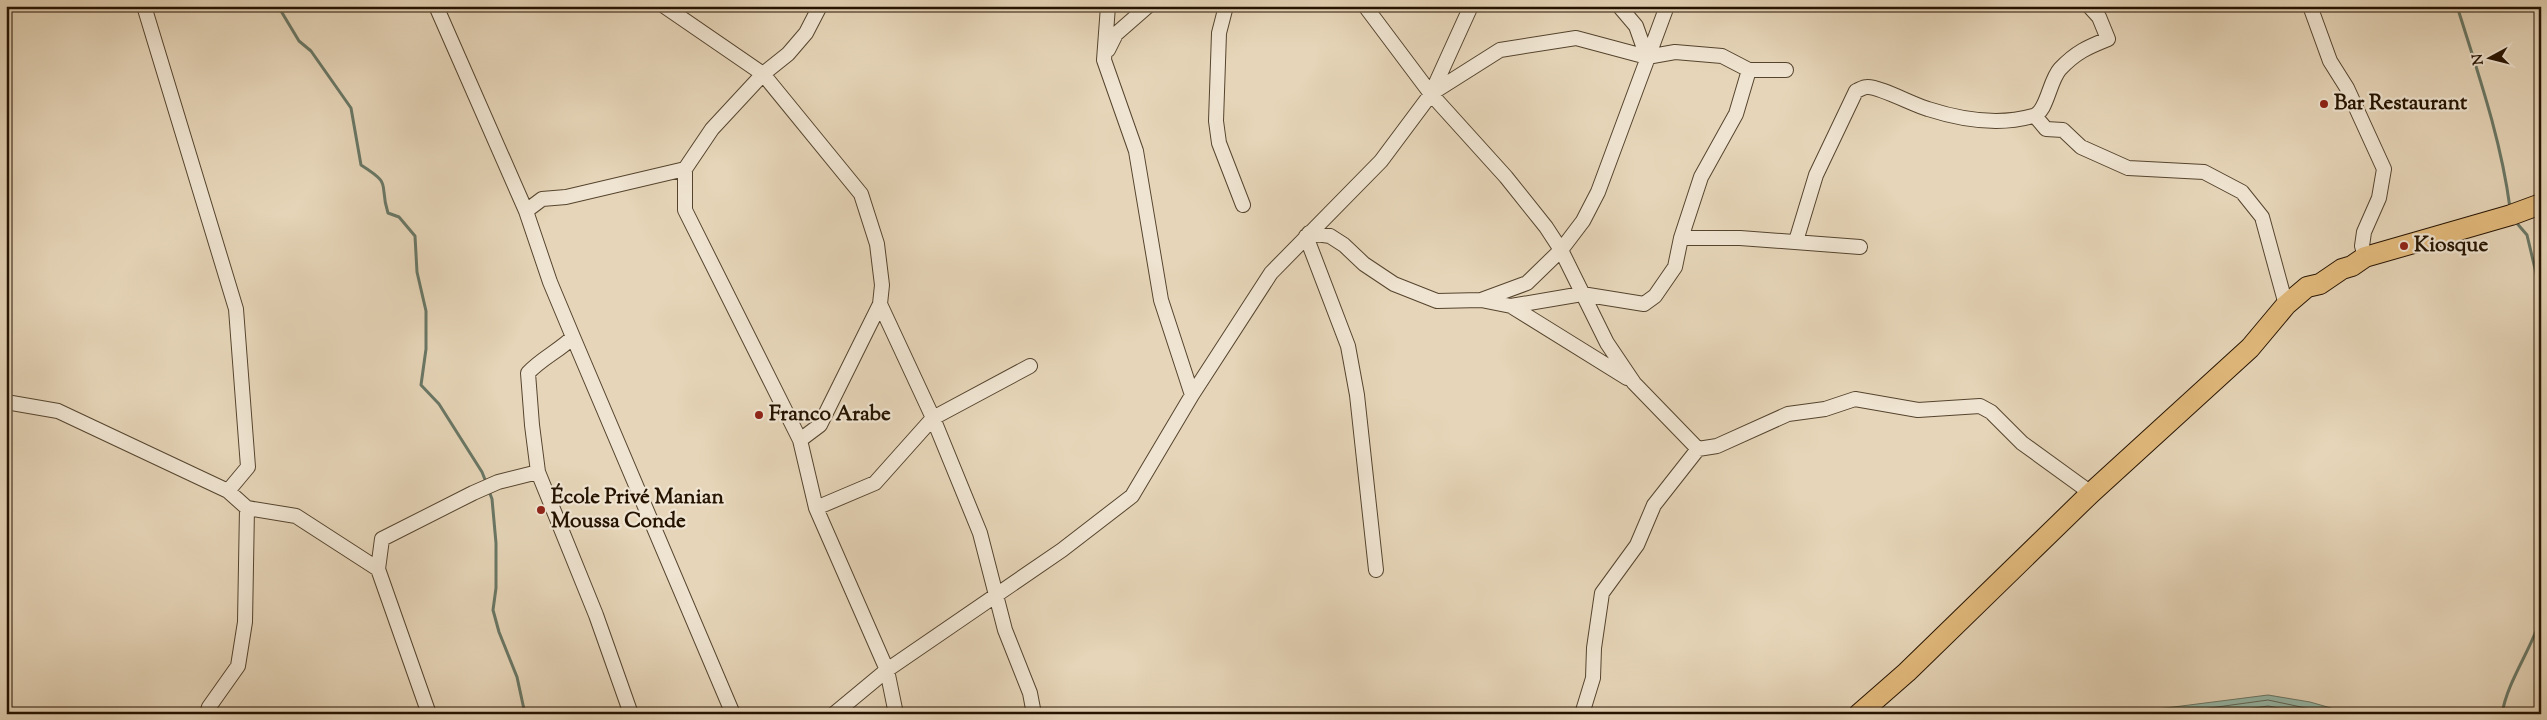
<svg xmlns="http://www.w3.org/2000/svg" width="2547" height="720" viewBox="0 0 2547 720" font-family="'Sorts Mill Goudy',serif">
<rect width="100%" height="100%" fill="#e6d5b8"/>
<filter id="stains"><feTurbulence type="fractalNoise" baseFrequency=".004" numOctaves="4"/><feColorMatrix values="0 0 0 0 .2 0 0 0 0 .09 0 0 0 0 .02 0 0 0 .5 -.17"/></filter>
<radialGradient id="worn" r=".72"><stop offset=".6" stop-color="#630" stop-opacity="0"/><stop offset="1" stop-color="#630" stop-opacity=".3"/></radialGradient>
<path fill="#97b9a9" stroke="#697765" d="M2268,695l42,7 42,12h-213l11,-4z"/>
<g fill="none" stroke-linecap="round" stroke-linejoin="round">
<path stroke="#5e6654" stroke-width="1" d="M2166,714l102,-14 66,14
M2210,714l58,-8 42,8"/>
<path stroke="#697765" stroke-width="3" d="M278,6l21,35 12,10 40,57 10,57c33,21 17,17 27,48l11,4 16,19 2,36 9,39v38l-5,36 18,19 43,68 4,10
M2457,6c21,67 44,133 53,202
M2515,221l12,14 14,59
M489,491l3,8 4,44v45l-3,22 6,22 18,45 8,37
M2502,714c5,-32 29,-64 39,-96"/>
<defs>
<path id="minor" d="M144,6l92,303 12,158 -20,24
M436,6l90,205 24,71 23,55 160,377
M664,6l99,68 98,120 16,50 5,41 -2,19 53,114 47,115 25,97 25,63 4,21
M1108,6l-4,54 32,91 25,149 31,95
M1226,6l-7,27 -3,88 3,22 24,62
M1365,6l66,88 75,83 40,50 15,23 46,93 27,40 64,66 19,-3 71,-32 37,-5 30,-10 63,11 62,-4 11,6 31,31 69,50
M1619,6l17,20 11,31
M2310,6l20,55 17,27 37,81 -5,29 -15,34 -2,14 3,11
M1108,50l8,-16 32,-28
M1432,93l68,-43 76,-12 71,19 28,-5 47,4 27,14h37
M2035,116l11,13 17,1 18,17 47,21 76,4 38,20 20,25 24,88
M685,169v41l115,230 16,68 71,162 9,44
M526,211l16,-12 24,-2 119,-28 27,-40 51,-55 25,-20 18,-21 14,-27
M1309,233l21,3 14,9 20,19 30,20 43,17 44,-1 46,-17 34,-33 22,-29 15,-29 69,-186
M1306,236l42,110 9,49 19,175
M1681,238h59l120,9
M1796,241l20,-66 40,-84c3,-1 7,-4 11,-4 11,-1 47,18 61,22 34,11 70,17 105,7 14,-3 16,-35 27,-47 16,-17 28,-22 48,-30l-9,-22 -10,-11
M1481,300l30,6 71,-12 62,10 11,-8 20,-29 6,-29 20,-61 35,-63 13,-44
M1511,306l116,72
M573,337c-14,14 -31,21 -45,36l4,52 6,47 58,143 35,99
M6,402l52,9 170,80 19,17 -2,114 -7,44 -29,41 -2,7
M800,440l20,-15 60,-121
M247,508l49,8 82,53
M816,508l59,-25 58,-65 97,-52
M429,714l-51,-145 4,-30 91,-46 25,-11 40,-10
M834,714l53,-44 175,-120 70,-54 60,-101 79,-122 110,-112 50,-67 40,-88
M1582,714l11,-36 1,-30 8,-55 35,-48 17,-40 44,-56"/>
<path id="highway" d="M1859,714l48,-42 184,-179 159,-145 36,-43 21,-18 13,-3 22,-15 10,-3 13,-9 146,-42 30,-11"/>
</defs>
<use href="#minor" stroke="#55442e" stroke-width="16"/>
<use href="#highway" stroke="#251300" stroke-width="22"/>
<use href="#minor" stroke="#efe4d1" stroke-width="14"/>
<use href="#highway" stroke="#e3ba7c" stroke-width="20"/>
</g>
<g fill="#8f2418" stroke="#efe4d1" stroke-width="2">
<circle cx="2324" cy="104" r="5"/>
<circle cx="2404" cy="246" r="5"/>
<circle cx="759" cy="415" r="5"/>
<circle cx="541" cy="510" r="5"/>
</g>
<g text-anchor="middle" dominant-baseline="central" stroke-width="4.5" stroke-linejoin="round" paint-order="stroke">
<g font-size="21" font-weight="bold" fill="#251300" stroke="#efe4d1" text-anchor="start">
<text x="2334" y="104">Bar Restaurant</text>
<text x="2414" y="246">Kiosque</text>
<text x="769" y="415">Franco Arabe</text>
<text x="551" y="498">École Privé Manian<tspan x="551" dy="24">Moussa Conde</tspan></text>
</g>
</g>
<rect width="2547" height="720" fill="none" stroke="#e6d5b8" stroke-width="25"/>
<rect x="8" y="8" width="2532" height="705" fill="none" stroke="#251300" stroke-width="2.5"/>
<rect x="12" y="12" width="2522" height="695" fill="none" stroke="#251300"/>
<g transform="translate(2490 58) rotate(263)" stroke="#efe4d1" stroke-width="4" paint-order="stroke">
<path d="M0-4L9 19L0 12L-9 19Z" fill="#251300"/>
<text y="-8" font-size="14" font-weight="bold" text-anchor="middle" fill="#251300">N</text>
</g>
<rect width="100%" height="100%" filter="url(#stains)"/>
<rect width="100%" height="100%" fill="url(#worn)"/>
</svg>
